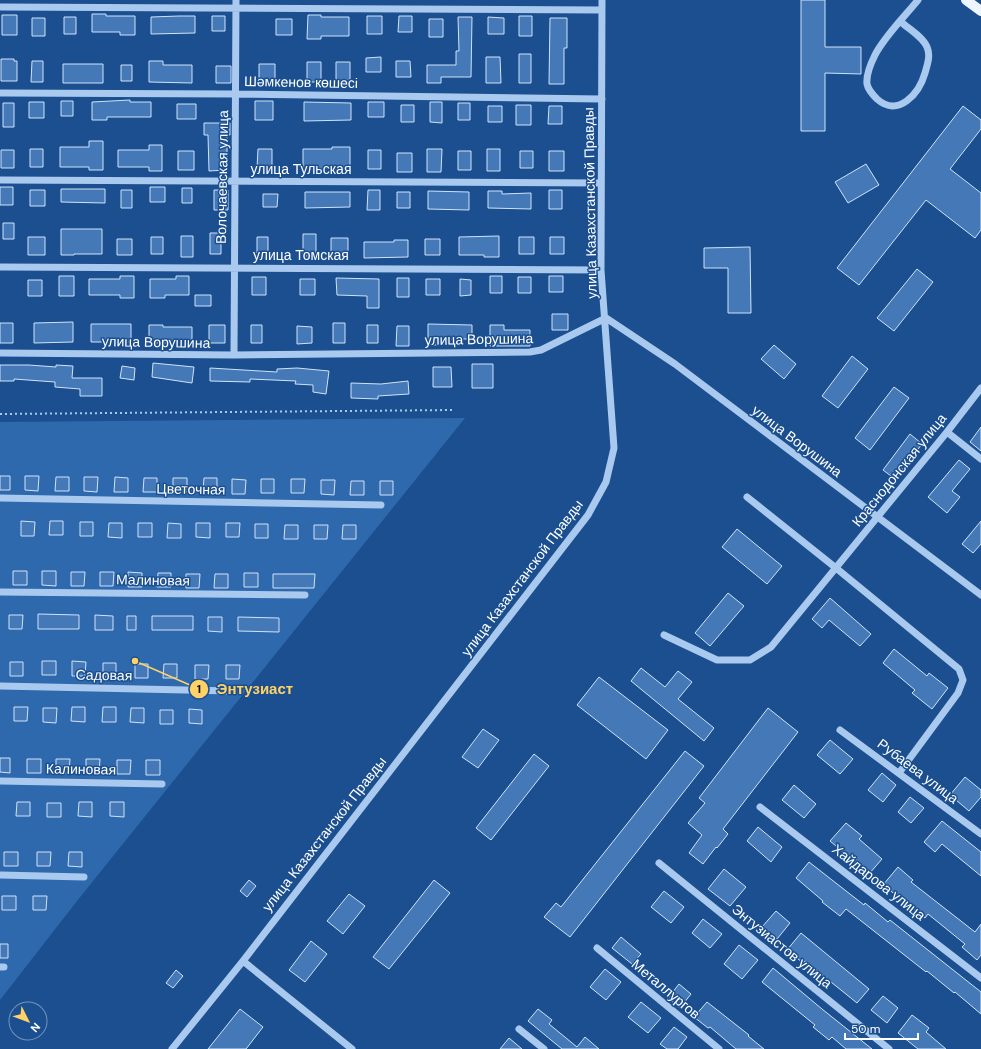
<svg xmlns="http://www.w3.org/2000/svg" width="981" height="1049" viewBox="0 0 981 1049" font-family="'DM Sans',sans-serif">
<rect width="100%" height="100%" fill="#1b4f8f"/>
<path fill="#2e69ad" d="M465,418l-388,483 -77,99v-578z"/>
<path fill="#4478b7" stroke="#cfe3fa" d="M801,0h24v47h36v27l-36,-1v58h-24z
M92,14h14v2h29v19h-15v-3h-28z
M2,15h15v20h-15z
M308,15h13v2h28v19h-28v3h-14z
M179,16h16v17l-44,1v-17z
M212,16h13v15h-13z
M367,16h15v18h-15z
M399,16h13v16h-14z
M519,16h13v20h-13z
M64,17h12v17h-12z
M458,17h14l-1,60h-30v6h-14v-18h29v-14h3z
M488,17l16,1v16h-16z
M32,18h13v18h-13z
M550,18h17v30h-3v36h-15z
M276,19h16v16h-16z
M429,19h14v18h-14z
M519,54h12v29h-12z
M381,57v15h-15v-14z
M486,57h14l1,26h-15z
M1,59h13v2h3v20h-16z
M32,61h11v21h-12z
M149,61h14v4h29v18l-43,-1z
M396,61h14l1,16h-15z
M307,62h14v20h-14z
M336,62h14v20h-14z
M63,64h40v19h-40z
M259,64h16v19h-16z
M121,65h11v16h-11z
M216,66h15v17h-15z
M130,100v2h21v15h-44v3h-15v-18z
M61,101h12v15h-12z
M255,101h18v19h-18z
M29,102h15v16h-15z
M304,102l47,1v17l-47,1z
M368,102h16v15h-16z
M430,102h12v21l-12,-1z
M3,103h11v24h-11z
M458,103h12v17h-12z
M177,104h19v15h-19z
M401,105h13v17h-13z
M516,105h15v20h-15z
M488,106h14v16h-14z
M549,106h13v18h-14z
M963,106l18,14v9l-31,40 31,24v37l-6,8 -49,-38 -67,85 -22,-17z
M204,123h26v12h-3v35l-18,1 -1,-36h-4z
M89,141h14v29h-14v-3h-29v-20h29z
M149,145h13v26h-13v-4h-31v-17h31z
M332,147h18v22l-47,-1v-19h29z
M30,149h13v18h-13z
M258,149h14v19h-15z
M427,149h15l-1,23h-14z
M487,149h13v22h-13z
M1,150h13v18h-13z
M368,150h13v19h-13z
M178,151h16v19h-16z
M458,151h13v19h-13z
M520,151h13v17h-13z
M549,151h15v20h-15z
M397,153h15v19h-15z
M866,164l13,21 -31,18 -13,-21z
M0,187h13v18h-13z
M150,187h15v15h-15z
M182,188h10v15h-10z
M61,189h44v14l-44,-1z
M30,190h15v16h-15z
M121,190h11v18h-11z
M214,190h14v20h-14z
M368,190h12v20h-13z
M549,190h13v19h-13z
M428,191l41,1v18l-41,-1z
M488,191h14v3l29,-1v16l-43,-1z
M305,192h45v15l-45,1z
M397,192h13v16h-13z
M263,194h15l-1,13h-14z
M3,223h11v16h-11z
M61,229h41v25h-28v1h-13z
M210,233h11v21h-11z
M303,234h13v22h-13z
M181,236h12v21h-12z
M499,236v21h-15v-2h-25v-18z
M28,237h17v18h-17z
M151,237h12v17h-12z
M257,237h11v20l-11,1z
M519,237h15v17h-15z
M550,237h14v17h-14z
M331,238h17v17h-17z
M117,239h15v16h-15z
M425,239h15v16h-15z
M394,240h14v17l-44,1v-16h30z
M750,247l1,66h-23v-45h-24v-20z
M917,269l16,13 -39,49 -17,-13z
M59,276h15v20h-15z
M120,276h14v22h-14v-3h-31v-16h31z
M176,276h13v19h-24v3h-15v-19h26z
M490,276h12v17h-12z
M549,276h14v16h-14z
M252,277h14v18h-14z
M518,277h13v16h-13z
M336,278l43,1v29h-12v-12l-30,-1z
M397,278h12v19h-12z
M300,279h15v16h-15z
M426,279h14v16h-14z
M460,279l11,1v15l-11,1z
M28,280h14v16h-14z
M195,295h16v11h-16z
M552,314h16v16h-16z
M73,322v20l-39,1v-20z
M0,323h13v20h-13z
M333,323h12v20h-12z
M91,324h40v18h-40z
M428,324l44,1v14h-31v6h-13z
M149,325h14v2h29v16h-43z
M209,325h16v18h-16z
M251,325h11v18h-11z
M367,325h11v18h-11z
M490,325h14v5h26v16h-40z
M297,326l15,1v16l-15,1z
M397,326h12v20h-13z
M774,345l22,19 -12,15 -23,-20z
M852,356l16,13 -30,39 -16,-12z
M153,363l41,4 -2,16 -40,-6z
M472,364h21v24h-21z
M0,365h29l27,2v-2l17,1 -1,12h30v18h-22v-7l-25,-2v-5l-41,-3v2h-14z
M122,366l13,2 -1,12 -14,-2z
M433,367h18l1,20h-19z
M210,368l67,4v-3l20,-1 32,3 -3,23 -13,-2v-7l-18,-1 1,-3 -46,-2v3l-40,-1z
M408,381l1,13 -31,2v3l-27,-1v-15l30,1z
M894,387l15,11 -39,52 -15,-12z
M981,427v24l-11,-9z
M910,434l12,10 -27,35 -12,-9z
M959,460l11,9 -18,22 8,6 -13,16 -19,-16z
M0,476h10v14h-10z
M25,476h14l-1,15 -13,-1z
M56,477h13v14h-14z
M84,477h14l-1,15 -13,-1z
M115,477l13,1v14h-14z
M144,478h13v14h-14z
M173,478h14v14h-14z
M204,478h13v14h-14z
M232,479l14,1 -1,14h-13z
M261,479h13v14h-13z
M291,479h14l-1,14h-13z
M321,480h14l-1,15 -13,-1z
M351,481h13v14h-14z
M380,481h13v14h-13z
M21,521l14,1 -1,14h-13z
M50,521h13v14h-14z
M981,521v23l-8,9 -11,-9z
M80,522h13v14h-13z
M109,523h13v15l-14,-1z
M138,523h14v14h-14z
M168,523l13,1v14h-14z
M196,523h14v15l-14,-1z
M226,523h14l-1,14h-13z
M255,524h13v14h-13z
M285,525h13v14h-14z
M314,525h14l-1,14h-13z
M343,525h13v14h-14z
M737,529l45,37 -15,18 -45,-37z
M13,571h14v14h-14z
M42,571h14v15l-14,-1z
M71,572h14l-1,14h-13z
M100,572h14l-1,14h-13z
M128,572l14,1v14h-14z
M158,573h13v14h-14z
M244,573h14v14h-14z
M186,574h14l-1,14h-13z
M215,574h13v14h-14z
M273,574h42l-1,14h-41z
M728,593l16,13 -34,40 -15,-13z
M830,598l41,36 -11,12 -31,-26 -7,8 -10,-9z
M38,614l41,1v14h-41z
M9,615h14l-1,14h-13z
M95,615l18,1v14h-18z
M127,616h9v14h-9z
M152,616h41v14h-41z
M208,617h14v15l-14,-1z
M238,617l41,1v14l-41,-1z
M894,649l33,27 2,-3 19,15 -16,21 -20,-16 3,-3 -32,-27z
M42,661h14v14h-14z
M72,661l14,1 -1,14h-13z
M10,662h13v14h-13z
M103,663h13v14h-13z
M135,664h13v14h-13z
M164,664h13v14h-14z
M195,665h14l-1,14h-13z
M226,665h14l-1,14h-13z
M641,668l24,19 13,-16 14,11 -14,17 36,29 -10,13 -73,-60z
M599,677l69,53 -22,29 -69,-54z
M14,707h14l-1,14h-13z
M72,707h13v15l-14,-1z
M103,707h13v15h-14z
M43,708h14l-1,15 -13,-1z
M131,708h13v15l-14,-1z
M768,708l30,24 -75,97 5,5 -11,14 -1,-1 -13,17 -14,-11 13,-18 -14,-12 17,-20 -6,-5z
M189,709l13,1v14l-13,-1z
M160,710h13v14h-13z
M483,729l16,11 -21,28 -16,-11z
M830,740l23,19 -13,15 -23,-19z
M685,751l19,15 -134,171 -26,-20 12,-14 5,4z
M534,754l15,12 -58,74 -15,-12z
M0,758h10v15l-10,-1z
M27,759h14v14h-14z
M56,759h14l-1,14h-13z
M86,759h14l-1,14h-13z
M117,760h14l-1,14h-13z
M146,760h14v15h-14z
M882,773l14,12 -13,17 -15,-12z
M965,777l16,13v7l-12,14 -19,-16z
M794,785l22,19 -12,14 -22,-18z
M910,797l14,11 -13,15 -13,-11z
M17,802h13v14h-14z
M79,802h13v15l-14,-1z
M110,802h14v15l-14,-1z
M47,803h14v14h-14z
M942,821l39,31v24l-39,-32 -7,8 -11,-10z
M846,823l16,13 -3,3 23,20 -13,15 -39,-33z
M758,827l24,20 -11,15 -24,-21z
M4,852h14v14h-14z
M37,852h14l-1,14h-13z
M69,852h13v15l-14,-1z
M809,862l55,43 1,-2 23,19 2,-2 91,72v22l-26,-22 -1,1 -27,-22 -1,1 -80,-63 -6,7 -18,-14 1,-1 -27,-23z
M898,867l15,13 -2,2 64,50 6,-8v31l-4,5 -15,-13 3,-3 -37,-30 -3,4 -42,-33z
M724,869l22,18 -16,19 -22,-17z
M249,880l7,6 -9,11 -7,-6z
M434,880l16,13 -61,76 -16,-12z
M664,891l20,16 -13,16 -20,-16z
M349,894l16,12 -22,28 -16,-13z
M2,896h14v14h-14z
M33,896h14l-1,14h-13z
M776,911l14,12 -13,16 -15,-12z
M703,919l19,15 -12,14 -18,-15z
M801,933l68,56 -12,14 -52,-42 -2,2 -16,-13z
M621,937l20,17 -9,10 -20,-16z
M311,941l16,13 -22,28 -16,-12z
M0,944h8v14h-8z
M739,945l19,15 -16,19 -18,-15z
M773,968l49,41 50,40h-26l-14,-12 -3,3 -16,-13 2,-2 -53,-43z
M605,969l16,13 -15,18 -16,-13z
M176,970l7,6 -10,12 -7,-5z
M679,984l12,10 -11,14 -12,-10z
M883,996l15,12 -11,15 -16,-13z
M641,1002l20,16 -13,15 -20,-16z
M707,1002l42,33 -1,1 16,13h-28l-26,-22 -2,1 -14,-11z
M240,1009l23,18 -17,22h-38z
M538,1009l14,11 -3,4 28,23 8,-10 14,12h-37l-34,-28z
M912,1015l17,13 -3,4 20,17h-28l-20,-16z
M674,1027l13,10 -9,12h-11l-7,-5z
M509,1038l13,11h-22z"/>
<g fill="none" stroke-linecap="round" stroke-linejoin="round">
<path stroke="#a9c9ee" stroke-width="2" stroke-dasharray="2 3" stroke-linecap="butt" d="M0,414l455,-4"/>
<path stroke="#a9c9ee" stroke-width="7" d="M0,7l602,3
M901,22c8,7 22,15 26,25 4,9 0,18 -2,26 -6,21 -27,45 -48,26 -4,-4 -9,-10 -10,-15 -1,-9 4,-21 8,-29 9,-18 30,-39 43,-55
M0,93l236,1 366,5
M0,180l601,3
M0,267l601,3
M0,353l234,2 296,-3 11,-2 65,-32 69,46 306,231
M234,355l2,-355
M947,432l34,27
M747,497l89,71 123,101 4,11 -5,13 -59,80
M0,498l381,7
M0,592l305,3
M664,635l53,25h33l21,-13 176,-215 34,-44
M0,686l232,5
M840,730l141,104
M0,781l162,3
M760,807l221,171
M659,863l230,186
M0,875l84,2
M597,948l122,101
M243,961l109,88
M0,967h4
M519,1029l25,20
M172,1049l71,-88 345,-446 18,-33 8,-34 -13,-178 1,-270"/>
<path stroke="#f0f6ff" stroke-width="10" d="M966,0l15,11"/>
</g>
<g text-anchor="middle" dominant-baseline="central" stroke-width="3" stroke-linejoin="round" paint-order="stroke">
<g font-size="14" fill="#fff" stroke="#1b4f8f">
<text transform="translate(301 82) rotate(1)">Шәмкенов көшесі</text>
<text x="301" y="169">улица Тульская</text>
<text transform="translate(222 177) rotate(-89)">Волочаевская улица</text>
<text transform="translate(590 203) rotate(-91)">улица Казахстанской Правды</text>
<text x="301" y="255">улица Томская</text>
<text transform="translate(479 339) rotate(-1)">улица Ворушина</text>
<text transform="translate(156 342) rotate(1)">улица Ворушина</text>
<text transform="translate(797 441) rotate(37)">улица Ворушина</text>
<text transform="translate(899 470) rotate(-51)">Краснодонская улица</text>
<text transform="translate(191 489) rotate(1)">Цветочная</text>
<text transform="translate(522 578) rotate(-53)">улица Казахстанской Правды</text>
<text transform="translate(153 580) rotate(1)">Малиновая</text>
<text transform="translate(104 675) rotate(1)">Садовая</text>
<text transform="translate(81 769) rotate(1)">Калиновая</text>
<text transform="translate(918 771) rotate(37)">Рубаева улица</text>
<text transform="translate(324 834) rotate(-52)">улица Казахстанской Правды</text>
<text transform="translate(879 882) rotate(38)">Хайдарова улица</text>
<text transform="translate(782 946) rotate(39)">Энтузиастов улица</text>
<text transform="translate(666 989) rotate(40)">Металлургов</text>
</g>
</g>
<path fill="none" stroke="#ffd166" stroke-width="1.5" d="M135 661L199 689"/>
<g fill="#ffd166" stroke="#1b4f8f" stroke-width="1.5">
<circle cx="135" cy="661" r="4"/>
<circle cx="199" cy="689" r="10"/>
</g>
<g font-size="12" text-anchor="middle" font-weight="bold" fill="#111">
<text x="199" y="693">1</text>
</g>
<g font-size="15" text-anchor="middle" font-weight="bold" fill="#ffd166" stroke="#1b4f8f" stroke-width="3" stroke-linejoin="round" paint-order="stroke">
<text x="255" y="694">Энтузиаст</text>
</g>
<g transform="translate(28 1021) rotate(132)"><circle r="19" fill="#1b4f8f" stroke="#7695bc"/>
<path d="M0-3L7 15L0 10L-7 15Z" fill="#ffd166"/>
<text y="-6" font-size="11" font-weight="bold" text-anchor="middle" fill="#ffffff">N</text>
</g>
<path d="M845 1033v6h73v-6" fill="none" stroke="#ffffff" stroke-width="2"/>
<text x="851" y="1033" font-size="12" fill="#ffffff" stroke="#1b4f8f" stroke-width="3" paint-order="stroke">50 m</text>
</svg>
